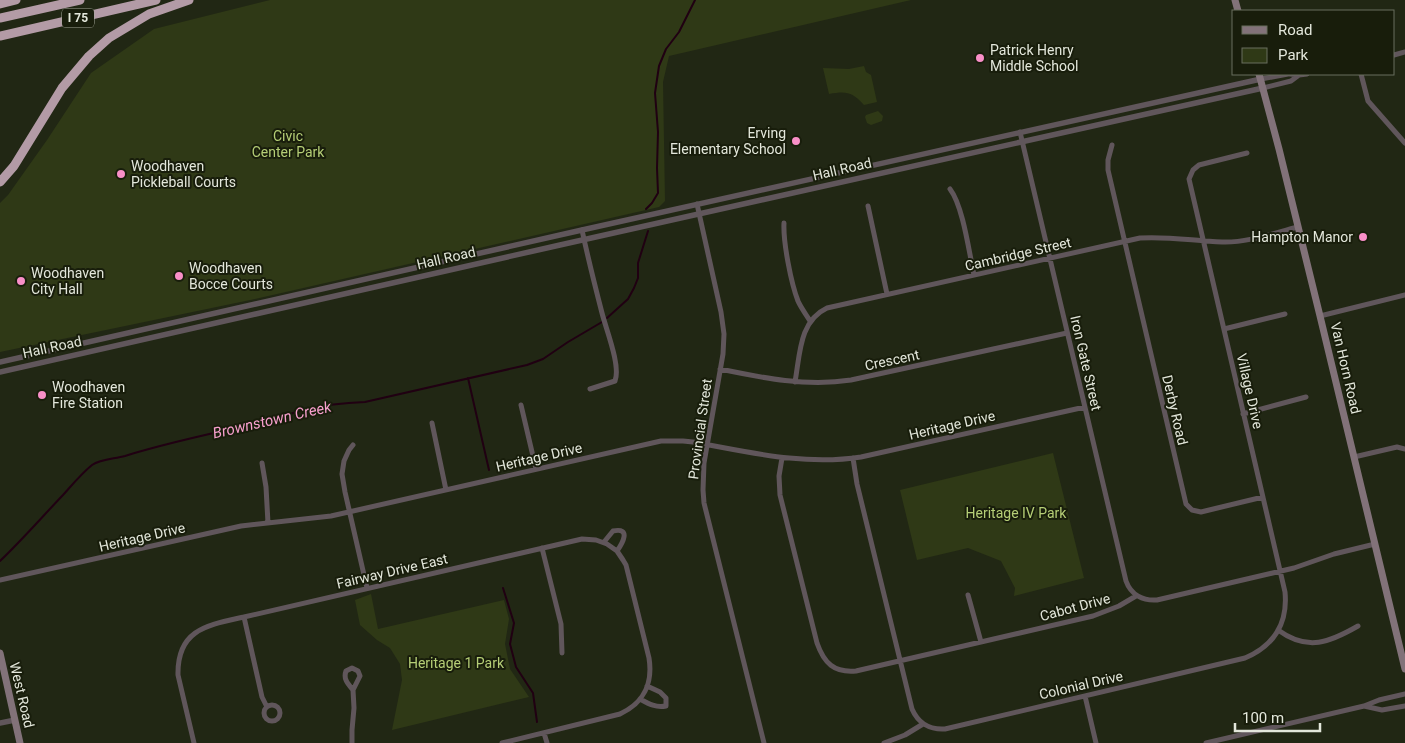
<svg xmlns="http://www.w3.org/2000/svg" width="1405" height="743" viewBox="0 0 1405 743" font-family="Roboto,sans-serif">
<rect width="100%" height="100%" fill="#212714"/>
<path fill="#2f3916" d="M270,0h641l-242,56 -6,26 2,119 -6,6 -404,92 -255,53v-149l8,-8 39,-55 44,-67 63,-44z
M864,66l2,6 5,3 6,27 -13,3c-12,-13 -17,-14 -35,-11l-6,-26 26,1z
M878,111l5,5 -1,5 -11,4 -4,-2 -2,-6 1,-2z
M1053,453l31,125 -70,18 1,-8 -14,-27 -33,-13 -51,12 -17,-70z
M371,594l7,35 126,-29 5,19 -4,25 5,25 19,28 -137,33 10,-50 -2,-16 -10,-16 -13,-8 -17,-15 -5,-25z"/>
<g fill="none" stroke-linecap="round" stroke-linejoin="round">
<path stroke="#200012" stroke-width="2" d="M646,209l6,-6 6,-10 -1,-25 1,-36 -3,-39 4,-27 7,-17 13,-17 16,-32
M607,318l21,-19 6,-11 4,-10v-15l10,-32
M468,378l21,92
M0,561c22,-21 42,-44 63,-66 9,-10 18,-21 29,-30 9,-6 22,-6 33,-9 48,-15 98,-25 148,-36 11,-3 21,-8 32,-11 20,-4 40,-6 60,-7l162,-37 16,-6 25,-17 34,-20
M503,588l11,35 -4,21 6,23 17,26 4,29"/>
<path stroke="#60565b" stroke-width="5" d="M1394,55l11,-3
M1290,74l9,1 8,-1
M1361,74l7,27 37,42
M1261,79l27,-5
M1263,88l28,-7 8,-6
M1020,132l106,449c5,14 17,20 31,19l137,-32 40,-14 41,-10
M1112,145l-4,15v10l78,334 6,6 9,2 62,-15
M950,189c13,17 19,63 24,86
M697,204l24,108 3,22 -1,20 -19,109 -1,27 1,13 60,240
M868,206l19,88
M784,223c-1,19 7,60 14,78 3,7 8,13 12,20
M582,230c6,28 13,56 20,83 4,16 19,53 13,68l-25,8
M1320,316l85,-21
M1224,329l61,-15
M720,369c43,9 87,18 131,11l216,-47
M795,382c5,-27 4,-61 32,-74l313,-70c28,-2 54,3 82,4 25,1 52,-9 76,-15
M521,405l15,64
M1243,414l63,-17
M432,423l14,67
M353,445l-4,5 -5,11 -2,13 3,18 22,96
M1354,457l43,-10 8,2
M782,458l-3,18 1,19 37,148c7,20 17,30 39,28l237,-55 26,-10 17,-10
M853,458l4,26 55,225c6,14 18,21 33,20l300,-71c29,-12 43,-35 40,-66l-96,-413 4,-9 6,-5 48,-12
M262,463l4,24 2,36
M604,542l9,-11c19,-4 9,13 4,20
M542,548l19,76 1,29
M0,580l241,-54 90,-10 330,-75h22l10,1c56,10 111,24 168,15l224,-50
M968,595l13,47
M244,617l18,80 5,10
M1278,630c30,22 52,12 80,-4
M1085,696l11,47
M640,699c9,5 16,9 26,7v-8l-6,-6 -13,-6
M264 713a8 8 0 1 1 16 0a8 8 0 1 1-16 0Z
M1364,706l18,4 23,-4
M544,733l3,10
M194,743l-16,-68c-1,-46 30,-50 66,-58l338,-78 14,1 11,4 10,7 6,9 3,5 23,93c4,25 -5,45 -29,56l-118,29
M352,743v-13l2,-22 -1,-18 7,-14 -2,-5 -6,-3 -6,3c-3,8 2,13 7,19
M884,743l21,-8 18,-11
M1206,743l158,-37 15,-6 26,-6"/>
<path stroke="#60565b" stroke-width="5.5" d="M0,362l582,-132 679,-151
M0,372l560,-127 703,-157
M0,723l15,-3"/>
<path stroke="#827279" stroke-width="7" d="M1235,0l3,11
M1259,74l20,75 41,167 85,353
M0,653l20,90"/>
<path stroke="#b39ba6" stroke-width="9" d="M0,4l16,-4
M0,18l80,-18
M0,36l156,-36
M0,182l14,-16 48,-78 27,-32 20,-18 40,-24 40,-14"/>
</g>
<g fill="#f98fc8" stroke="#181d0b" stroke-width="2">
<circle cx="980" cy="58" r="5"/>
<circle cx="796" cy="141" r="5"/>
<circle cx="121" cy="174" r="5"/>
<circle cx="1363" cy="237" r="5"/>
<circle cx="179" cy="276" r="5"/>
<circle cx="21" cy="281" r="5"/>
<circle cx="42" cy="395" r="5"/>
</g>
<g text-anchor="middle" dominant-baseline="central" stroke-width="4" stroke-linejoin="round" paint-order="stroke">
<rect fill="#181d0b" stroke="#a6aa9d" stroke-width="1" x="62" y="8.5" width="32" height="19" rx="4"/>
<g font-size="12" font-weight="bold" fill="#e3e7db">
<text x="78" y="18">I 75</text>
</g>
<g font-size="14" fill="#e3e7db" stroke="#181d0b" text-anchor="start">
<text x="990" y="50">Patrick Henry<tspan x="990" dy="16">Middle School</tspan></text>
<text x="786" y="133" text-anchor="end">Erving<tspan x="786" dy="16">Elementary School</tspan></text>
<text x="131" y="166">Woodhaven<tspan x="131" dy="16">Pickleball Courts</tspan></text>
<text x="1353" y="237" text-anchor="end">Hampton Manor</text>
<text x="189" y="268">Woodhaven<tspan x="189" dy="16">Bocce Courts</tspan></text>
<text x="31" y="273">Woodhaven<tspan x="31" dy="16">City Hall</tspan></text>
<text x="52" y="387">Woodhaven<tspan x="52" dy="16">Fire Station</tspan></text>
</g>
<g font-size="14" fill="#b5ce76" stroke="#181d0b">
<text x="288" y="136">Civic<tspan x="288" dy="16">Center Park</tspan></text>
<text x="1016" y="513">Heritage IV Park</text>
<text x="456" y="663">Heritage 1 Park</text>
</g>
<g font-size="14" fill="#e3e7db" stroke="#181d0b">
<text transform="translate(842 169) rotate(-13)">Hall Road</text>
<text transform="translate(1018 254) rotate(-13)">Cambridge Street</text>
<text transform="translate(446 258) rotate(-13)">Hall Road</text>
<text transform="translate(52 347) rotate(-12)">Hall Road</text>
<text transform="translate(892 360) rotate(-12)">Crescent</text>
<text transform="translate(1086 363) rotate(77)">Iron Gate Street</text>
<text transform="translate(1346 368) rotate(77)">Van Horn Road</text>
<text transform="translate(1250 391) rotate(77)">Village Drive</text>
<text transform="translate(1175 410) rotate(77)">Derby Road</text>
<text transform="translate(952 425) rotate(-13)">Heritage Drive</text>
<text transform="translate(700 429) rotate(-82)">Provincial Street</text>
<text transform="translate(539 457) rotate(-13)">Heritage Drive</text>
<text transform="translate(142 537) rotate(-13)">Heritage Drive</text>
<text transform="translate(392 571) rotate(-13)">Fairway Drive East</text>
<text transform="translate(1075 607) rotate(-15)">Cabot Drive</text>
<text transform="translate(1081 685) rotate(-13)">Colonial Drive</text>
<text transform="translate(22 695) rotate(77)">West Road</text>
</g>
<g font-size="15" font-style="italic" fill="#f8a0ce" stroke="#181d0b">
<text transform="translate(272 420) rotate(-13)">Brownstown Creek</text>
</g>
</g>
<rect x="1232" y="10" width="162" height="65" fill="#181d0b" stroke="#696e5e"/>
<rect x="1242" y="26" width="25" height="8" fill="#827279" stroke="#696e5e"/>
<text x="1278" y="35" font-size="15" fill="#e3e7db">Road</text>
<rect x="1242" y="48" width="25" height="15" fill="#2f3916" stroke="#696e5e"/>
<text x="1278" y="60" font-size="15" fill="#e3e7db">Park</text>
<path d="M1235 723v8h85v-8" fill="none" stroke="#e3e7db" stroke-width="2.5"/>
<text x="1242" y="723" font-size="15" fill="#e3e7db" stroke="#181d0b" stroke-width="4" paint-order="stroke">100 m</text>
</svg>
